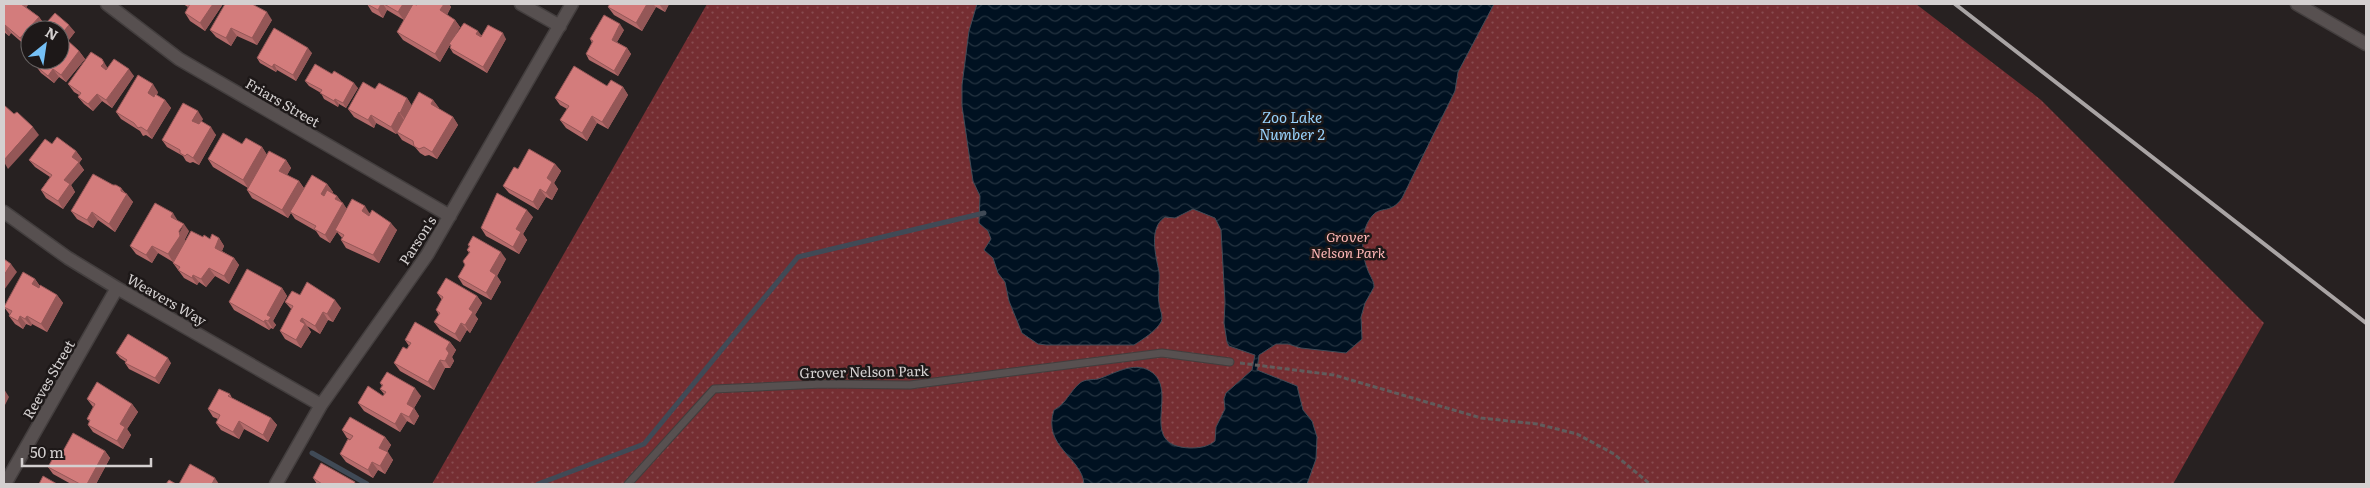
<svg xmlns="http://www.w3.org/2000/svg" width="2370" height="488" viewBox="0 0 2370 488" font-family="Literata,serif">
<defs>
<pattern id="park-dots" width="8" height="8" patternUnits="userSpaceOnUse" patternTransform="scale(1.25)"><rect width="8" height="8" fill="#752e32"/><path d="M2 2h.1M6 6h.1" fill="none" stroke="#884b4f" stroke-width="1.8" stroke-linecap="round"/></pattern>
<pattern id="water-waves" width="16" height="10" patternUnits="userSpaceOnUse" patternTransform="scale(1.25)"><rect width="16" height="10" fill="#001121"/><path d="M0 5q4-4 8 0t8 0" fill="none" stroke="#243340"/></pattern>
</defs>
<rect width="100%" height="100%" fill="#272121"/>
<path fill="url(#park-dots)" d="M707,4h1209l125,96 223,223 -91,161h-1741z"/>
<path fill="url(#water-waves)" stroke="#404a56" d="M977,4h517l-36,68 -3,19 -53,107c-11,16 -21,8 -29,17 -13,14 -12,37 -6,53 2,7 7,12 7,19l-9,16 -4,14 1,22 -16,14 -45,-5 -13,-4h-12l-17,11 -2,15 40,16 6,24 9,11 5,16 -1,22 -9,25h-223c-2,-27 -42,-37 -30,-74 12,-6 16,-19 26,-27 5,-4 12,-3 18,-4 16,-5 35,-18 52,-8 31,19 -15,75 40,77 9,0 18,-1 25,-7l1,-14 9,-18 -1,-10 2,-6 26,-23 3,-15 -26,-9 -2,-4 -3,-19 1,-21 -4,-72 -6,-12 -22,-9 -18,9 -10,-1c-17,11 -9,39 -6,55 1,10 -2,21 0,31 0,6 5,13 2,19 -6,10 -18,17 -27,23h-88l-8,-1 -16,-11 -13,-32 -4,-19 -7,-9 -5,-15 -9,-8 7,-11 -3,-8 -9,-8 1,-27 -7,-15 -11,-75v-21l7,-54z"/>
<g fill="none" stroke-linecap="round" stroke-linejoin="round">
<path stroke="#404a56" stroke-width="5" d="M312,453l55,31
M538,484l106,-40 154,-187 186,-44"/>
<defs>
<path id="lane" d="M628,484l86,-95 109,-5 87,1 252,-32 68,9"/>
<path id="street" d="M107,4l72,55 271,157
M521,4l39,22
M2297,4l69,40
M4,212l64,46 49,30 204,117
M5,484l112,-196
M276,484l45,-79 106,-150 145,-251"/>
</defs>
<use href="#lane" stroke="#433e3e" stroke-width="9"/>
<use href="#street" stroke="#433e3e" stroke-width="15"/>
<path stroke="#615c5c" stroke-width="3" stroke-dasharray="5 2.5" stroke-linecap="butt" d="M1240,363l94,12 147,43 56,6 40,10 37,20 36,30"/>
<use href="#lane" stroke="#575050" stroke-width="7"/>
<use href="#street" stroke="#575050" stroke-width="12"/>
<path stroke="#a9a4a4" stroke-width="4" d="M1955,4l411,319"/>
</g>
<path fill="#b56b6b" d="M4,4l22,3 13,10 6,8 -19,21 -15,-13 -2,3 -5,-4z
M183,4h40l-18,27 -15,-10 -5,-8 3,-6z
M367,4h46l-9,16 -17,-10 -4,8 -11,-6z
M418,4h31l2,3 -4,8 8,5 5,7 -4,7 26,1 24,4 -19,34 -34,-20 -3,-5 1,-2 -1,-1 -10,17 -37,-22 -6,-8z
M610,4h59l-4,8 -9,-5 -14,24 -28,-16 -6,-8z
M272,20l-15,25 -20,-9 -6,10 -15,-9 -6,-7z
M60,30l15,2 -7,9 11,10 6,8 -19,23 -7,-5 -5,6 -13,-10 -5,-7 4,-5 -2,-1h22z
M624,30l-7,12 10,6 4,6 -13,22 -29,-16 -3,-6 6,-11 -2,-4z
M312,53l-16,28 -19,-11 -1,2 -16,-9 -3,-5z
M108,68l26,8 -22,32 -10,-7 -9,10 -9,-7 -6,-7 1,-2 -5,-3 -6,-8z
M305,81l53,7 -12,20 -7,-4 -1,3 -14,-8 -3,-6 -12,-7z
M607,86l16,1 5,8 -20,34 -11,-6 -10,18 -21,-13 -6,-8 7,-11 -7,-4 -5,-7z
M158,92l-1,3 8,5 6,8 -19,31 -6,-4 -3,1 -3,-5 -19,-12 -5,-7z
M407,98l5,8 21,-6 6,8 -1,1 15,8 5,8 -21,34 -8,-4 -4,1 -5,-3 -5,-6 -13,-7 -5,-7 -1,1 -20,-11 -2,5 -20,-11 -6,-8z
M203,119l-2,3 15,13 -17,30 -6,-3 -3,1 -4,-2 -3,-5 -16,-9 -5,-7z
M52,144l24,7 6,8 -3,4 5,7 -13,15 4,7 -12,17 -17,-11 -5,-8 9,-13 -15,-10 -6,-7z
M242,144l20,3 5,8 19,5 5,8 -4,7 12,6 5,7 23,-4 6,8 -1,1 5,3 10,13 23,4 27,17 -18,33 -33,-15 -5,-8 1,-2 -5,-6 -7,11 -10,-6 -4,-6 -21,-12 -4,-6 -3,5 -36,-20 -5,-8 1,-2 -35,-21 -5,-8z
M555,164l6,7 -7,12 4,6 -6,11 -6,-3 -8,13 -29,-17 -6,-7 15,-17z
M113,185l8,3 12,14 -18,30 -17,-12 -5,8 -16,-9 -6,-8z
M533,217l-10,17 4,6 -8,14 -33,-18 -5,-8z
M189,231l-4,8v2l18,-4 7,2 9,-1 5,8 -2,5 12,7 5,7 -10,19 -14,-8 -9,11 -7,-5 -2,3 -13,-7 -11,-15v-1l-15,-9 -6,10 -16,-9 -6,-8z
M468,245l38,14 -9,17 4,6 -10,18 -28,-15 -5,-8 7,-12 4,-12 -2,-3 2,-3z
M35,279l5,7 17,9 6,8 -16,29 -15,-8 -1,2 -5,-2 -3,5 -8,-5 -6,-8 1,-1 -6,-8z
M282,288l5,8 -14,25 3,4 -3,4 -2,-1 -2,2 -35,-20 -5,-8z
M437,293l40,3 5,7 -7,12 3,4 -8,14 -3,-3 -7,12 -20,-12 -6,-8 5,-7 -3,-5 6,-10z
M300,295l41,13 -8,14 -5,-2 -8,14 -13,-8 4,6 -10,16 -16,-9 -5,-8 12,-21 -7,-8z
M405,340l45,2 6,8 -4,7 2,4 -4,7h-5l-11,22 -34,-19 -6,-8 13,-14 2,-3z
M116,353l55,10 -12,21 -30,-15 -4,-6 1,-1 -6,-4z
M380,383l41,13 -7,12 5,8 -5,9 -7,-4 -7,11 -36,-21 -6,-8 25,-7 1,-2 -4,-5 2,-3z
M230,394l2,4 39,20 6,7 -9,17 -24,-13 -5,10 -18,-9 -5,-7 2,-4 -5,-2 -5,-8z
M87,399l45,5 6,8 -11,17 4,6 -8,14 -30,-17 -5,-7 2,-3 -3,-3 6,-12z
M342,430l43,7 6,8 -4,7 6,8 -8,14 -7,-4 -5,8 -27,-16 -6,-8 11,-14 -4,-2z
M105,451l5,7 -14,26h-25l-18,-10 -5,-7 14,-14z
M313,478l43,6h-39z"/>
<path fill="#945757" d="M20,4h9l-5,6z
M213,4h10l-18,27 -5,-8z
M381,4h2l4,6 -4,8 -5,-8z
M403,4h10l-9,16 -6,-8z
M444,4h5l2,3 -6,11 -5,-8z
M647,4h6l3,3 -14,24 -6,-8z
M659,4h10l-4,8z
M267,12l5,8 -15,25 -5,-7z
M39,17l6,8 -5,5h-10v11l-4,5 -6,-8z
M455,20l5,7 -20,35 -5,-8z
M620,24l4,6 -9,15 -3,-5z
M5,25l6,8 -2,3 -5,-7v-2z
M69,25l6,7 -10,13 -5,-7v-2z
M231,28l6,8 -6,10 -5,-8z
M478,31l4,5 -2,4 -4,-6z
M503,33l3,6 -19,34 -4,-6z
M308,48l4,5 -16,28 -3,-6z
M627,48l4,6 -13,22 -4,-5z
M79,51l6,8 -19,23 -5,-7z
M102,59l7,11 -2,4 -6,-8z
M274,64l3,6 -1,2 -4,-5z
M53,69l6,8 -5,6 -6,-7z
M129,69l5,7 -22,32 -6,-8z
M354,83l4,5 -12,20 -3,-5z
M153,84l5,8 -5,9 -5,-8z
M623,87l5,8 -20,34 -6,-7z
M97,94l5,7 -9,10 -5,-7z
M407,98l5,8 -6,15 -6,-8z
M335,99l4,5 -1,3 -4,-6z
M165,100l6,8 -19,31 -5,-8z
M433,100l6,8 -3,4 -5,-8z
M198,111l5,8 -5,9 -6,-7z
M399,112l5,8 -8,14 -5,-7z
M371,115l5,8 -2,5 -6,-8z
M592,116l5,7 -10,18 -5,-8z
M453,117l5,8 -21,34 -5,-7z
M33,127l6,8 -31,34 -4,-7v-2z
M211,127l5,8 -17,30 -6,-7z
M262,147l5,8 -19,33 -5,-8z
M76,151l6,8 -3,4 5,7 -13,15 4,7 -12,17 -5,-8 6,-21 8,-23z
M286,160l5,8 -6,11 -6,-8z
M555,164l6,7 -7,12 4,6 -6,11 -6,-7 1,-15z
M299,181l5,8 -16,29 -6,-8z
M327,184l6,8 -6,10 -6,-8z
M121,188l5,8 1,-2 6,8 -18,30 -6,-8 12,-33z
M540,189l6,8 -8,13 -5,-8z
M337,196l5,7 -7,-4z
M343,203l5,8 -13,19 2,2 -7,11 -5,-8z
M365,206l5,8 -3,5 -5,-8z
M527,210l6,7 -10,17 4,6 -8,14 -6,-7 3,-18z
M92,212l6,8 -5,8 -6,-8z
M173,213l5,8 -7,-4z
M391,223l6,7 -18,33 -6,-8z
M184,224l5,7 -4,8v5l-12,18 -5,-8z
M219,238l5,8 -4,9 -5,-7z
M152,246l6,7 -6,10 -6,-8z
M501,252l5,7 -9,17 4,6 -10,18 -5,-7 4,-22z
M234,258l5,7 -10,19 -5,-8z
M11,264l6,8 -13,18v-15z
M209,268l6,8 -9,11 -5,-8z
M193,275l6,7 -2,3 -5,-7z
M35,279l5,8 -3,5 -5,-8z
M282,288l5,8 -14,25 3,4 -3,4 -5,-8 -1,-6z
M57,295l6,8 -16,29 -6,-8z
M477,296l5,7 -7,12 3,4 -8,14 -5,-8 4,-16z
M335,300l6,8 -8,14 -6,-8z
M323,312l5,8 -8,14 -5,-8z
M20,316l6,8 -3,5 -5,-8z
M27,316l5,8 -1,2 -6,-7z
M302,318l9,14 -10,16 -5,-8 4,-19z
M265,320l6,8 -2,2 -5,-8z
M461,323l6,7 -7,12 -5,-8z
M450,342l6,8 -4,7 2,4 -4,7 -5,-7 1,-12z
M168,358l3,5 -12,21 -4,-6z
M440,360l5,8 -11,22 -6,-8z
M415,388l6,8 -7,12 5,8 -5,9 -5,-8 -2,-13z
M4,389l5,8 -5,10z
M132,404l6,8 -11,17 4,6 -8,14 -6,-8 3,-17z
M401,413l6,8 -7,11 -5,-8z
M271,418l6,7 -9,17 -5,-7z
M239,421l5,8 -5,10 -6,-7z
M385,437l6,8 -6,10 -6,-7z
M105,451l5,7 -14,26h-9z
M388,452l5,8 -8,14 -5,-8z
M372,462l6,8 -5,8 -5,-8z
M215,478l4,6h-7z"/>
<path fill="#d37c7c" stroke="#945757" d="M4,4h17l18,13 -19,21 -15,-13 -1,2z
M189,4h24l-13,19 -15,-10 5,-9z
M225,4h27l15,8 -15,26 -21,-10 -5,10 -16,-8z
M367,4h14l-3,6z
M384,4h19l-5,8z
M413,4l4,1 1,-1h26l-4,6 15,10 -20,34 -38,-22z
M610,4h37l-11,19 -28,-16z
M55,13l14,12 -9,11v-6h-20z
M604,15l16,9 -8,16 15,8 -13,23 -28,-17 7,-13 -3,-2z
M464,23l14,8 -2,3 5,3 7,-12 15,8 -20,34 -33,-19 1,-3 -2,-1z
M274,28l34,20 -15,27 -19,-11 -2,3 -15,-9z
M60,38l6,4 1,-2 12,11 -18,24 -8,-6 -5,7 -12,-10 5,-6h19z
M30,41v9l-5,-3z
M91,52l11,7 2,4 -3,3 5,4 8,-11 15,10 -23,31 -9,-6 -9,10 -10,-7 3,-4 -13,-9z
M315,64l17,10 2,-3 20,12 -11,20 -8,-4 -1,2 -14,-8 2,-3 -17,-9z
M574,66l33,20 4,-6 12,7 -21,35 -10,-6 -10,17 -22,-13 9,-14 -14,-8z
M138,75l15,9 -5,9 6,4 1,-3 10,6 -18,31 -6,-4 -3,1 -4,-5 -18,-11z
M363,82l12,7 4,-6 28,15 -7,15 -1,-1 -8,15 -20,-12 -3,5 -20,-11z
M419,92l14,8 -2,4 22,13 -21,35 -8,-5 -5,2 -5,-3 -1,-5 -16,-9z
M183,103l15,8 -6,10 7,3 2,-3 10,6 -18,31 -6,-4 -2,2 -5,-3v-3l-18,-10z
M4,105l10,9 3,-2 16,15 -29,33z
M223,133l19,11 4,-6 16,9 -19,33 -35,-21z
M57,137l19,14 -4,6 7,5 -15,18 6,4 -12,17 -17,-11 11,-15 -23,-15 16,-21 7,5z
M529,149l26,15 -8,14 5,4 -6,11 -6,-4 -7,13 -30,-16 11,-19 4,2z
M269,151l17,9 -7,11 20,10 -17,29 -35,-20z
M93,174l20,11h3l5,3v3l6,3 -18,30 -17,-12 -5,8 -16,-9z
M312,175l15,9 -6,10 3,2 3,-6 10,6 -2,3 8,4 -18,32 -11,-6 2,-3 -26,-14z
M497,193l30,17 -11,19 5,3 -8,15 -32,-19z
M352,199l13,7 -3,5 7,5 3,-6 19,13 -18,32 -32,-15 3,-5 -9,-5z
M155,203l18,10 -2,4 13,7 -5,7 1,5 -12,18 -16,-8 -6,9 -16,-9z
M191,231l12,6 1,-2 6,4 2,-5 7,4 -4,10 19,10 -10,18 -15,-8 -8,11 -8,-4 -1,3 -14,-8 2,-3 -7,-4z
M473,236l28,16 -11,19 6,4 -10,18 -28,-16 7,-12 -2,-4 7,-9 -3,-2 3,-4 -2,-1z
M4,259l7,5 -7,11z
M247,269l35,19 -15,27 4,2 -3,4 -3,-1 -1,2 -35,-20z
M23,272l12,7 -3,5 7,4 1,-3 17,10 -16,29 -14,-8 -2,3 -5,-3 -2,5 -9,-5 3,-5 -8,-4z
M446,278l31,18 -8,13 4,3 -8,13 -4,-2 -6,11 -21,-12 6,-9 -4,-3 7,-13 -6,-4z
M307,282l28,18 -8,14 -4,-2 -8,14 -13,-8 -2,3 5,3 -9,16 -16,-9 13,-25 -8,-4 7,-11 8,4z
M415,322l35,20 -4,7 3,4 -4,8 -5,-1 -12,22 -34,-19 9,-16 4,2 4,-6 -6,-3z
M128,334l40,24 -13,20 -30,-15 2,-3 -11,-7z
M387,372l28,16 -8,16 7,4 -5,9 -8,-4 -6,11 -37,-21 10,-17 15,10 3,-4 -6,-3 3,-4 -3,-2z
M97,382l35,22 -12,20 5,3 -8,14 -29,-16 2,-5 -3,-1 8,-15 -8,-5z
M219,389l11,5 -2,2 43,22 -8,17 -24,-14 -6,11 -17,-9 4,-8 -12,-6z
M350,417l35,20 -6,11 9,4 -8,14 -8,-4 -4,8 -28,-16 8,-15 2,1 3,-4 -11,-6z
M73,433l32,18 -18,33h-7l-32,-17 9,-16 5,2z
M321,463l34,19 -1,2h-32l-9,-6z
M190,464l25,14 -3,6h-33z
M43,476l14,8h-18z
M169,480l7,4h-10z"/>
<g text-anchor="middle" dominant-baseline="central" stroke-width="5" stroke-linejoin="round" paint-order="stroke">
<g font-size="14" fill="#d4d0d0" stroke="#1d1818">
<text transform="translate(283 102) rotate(30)">Friars Street</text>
<text transform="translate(417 240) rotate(-57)">Parson's</text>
<text transform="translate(167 299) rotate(30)">Weavers Way</text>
<text transform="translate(864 371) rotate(-1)">Grover Nelson Park</text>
<text transform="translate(48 379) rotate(-60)">Reeves Street</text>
</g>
<g font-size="14" font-style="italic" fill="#ffb7b6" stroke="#1d1818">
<text x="1348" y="236">Grover<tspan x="1348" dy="16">Nelson Park</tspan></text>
</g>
<g font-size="15" font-style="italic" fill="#98d1fb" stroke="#1d1818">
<text x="1292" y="116">Zoo Lake<tspan x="1292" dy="17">Number 2</tspan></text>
</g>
</g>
<rect width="2370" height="488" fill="none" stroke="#d4d0d0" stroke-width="10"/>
<g transform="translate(45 45) rotate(30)"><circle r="24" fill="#1d1818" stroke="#666262"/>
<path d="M0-4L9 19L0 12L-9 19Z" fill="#75c0f6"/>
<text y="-8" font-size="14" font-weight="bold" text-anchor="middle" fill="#d4d0d0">N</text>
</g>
<path d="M22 458v8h129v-8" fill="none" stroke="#d4d0d0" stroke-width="2.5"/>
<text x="30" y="458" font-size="15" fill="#d4d0d0" stroke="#1d1818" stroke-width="4" paint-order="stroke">50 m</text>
</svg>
